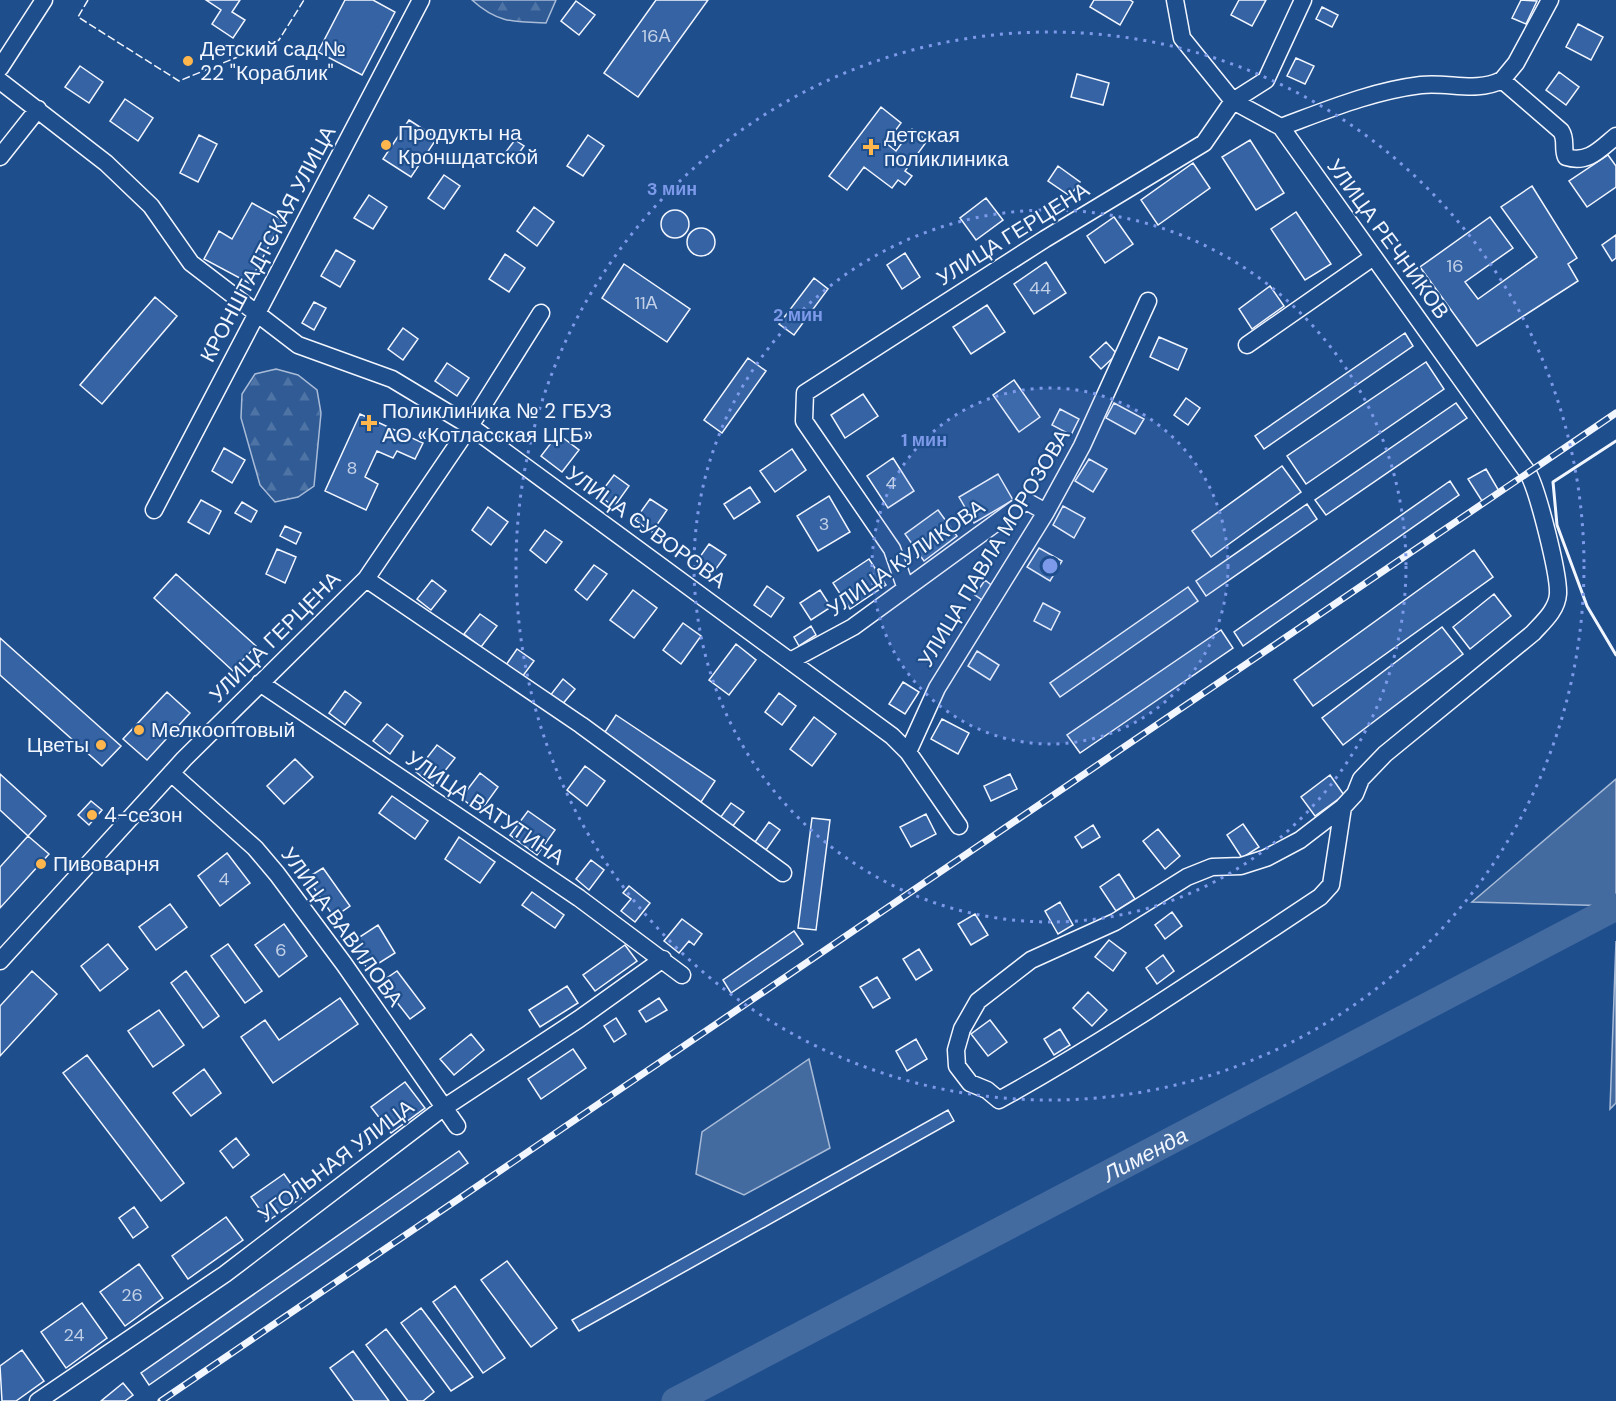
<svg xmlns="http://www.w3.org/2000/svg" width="1616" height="1401" viewBox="0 0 1616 1401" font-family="'DM Sans',sans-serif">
<defs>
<pattern id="forest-firs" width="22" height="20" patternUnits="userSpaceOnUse" patternTransform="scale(1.5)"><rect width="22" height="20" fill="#305b95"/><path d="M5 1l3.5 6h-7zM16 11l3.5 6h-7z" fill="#4e73a5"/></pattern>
</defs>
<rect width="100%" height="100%" fill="#1f4e8c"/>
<path fill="url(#forest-firs)" stroke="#a8bbd7" stroke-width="1.5" d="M472,0h84l-10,23c-32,-1 -49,0 -74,-23z
M276,369l22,6 19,15 4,23 -7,73 -16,11 -23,5 -15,-17 -19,-67 1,-24 13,-20z"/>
<path fill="#446ba0" stroke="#a8bbd7" stroke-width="1.5" d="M1616,779v127l-144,-4z
M1616,941v162l-6,6z
M809,1059l21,89 -86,47 -48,-21 6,-42z"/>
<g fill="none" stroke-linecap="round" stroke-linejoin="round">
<path stroke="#446ba0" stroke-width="27" id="s1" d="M675,1401l941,-494"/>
</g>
<path fill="#3563a3" stroke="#f2f6ff" stroke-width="1.5" d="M206,0h34l-8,12 13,8 -12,18 -21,-14 9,-14z
M345,0h28l22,12 -33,63 -44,-23z
M656,0h52l-70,97 -34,-24z
M1094,0h36l3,2 -13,23 -30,-18z
M1239,0h27l-14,26 -21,-11z
M1521,0l16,1 -11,23 -14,-6z
M576,1l19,14 -16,20 -18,-14z
M1322,7l16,8 -6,12 -16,-8z
M1578,24l25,13 -12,23 -25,-13z
M1296,58l18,8 -9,18 -18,-8z
M80,66l23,16 -14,21 -24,-16z
M1559,72l20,15 -13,18 -20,-15z
M1077,74l32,9 -6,22 -32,-8z
M125,99l28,19 -15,23 -28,-20z
M881,107l20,16 -15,20 10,8 16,-22 15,12 -22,30 7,5 -7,9 -7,-5 -6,8 -28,-21 -17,23 -18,-14z
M409,120l28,18 -26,39 -28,-18z
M199,135l18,9 -19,38 -18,-9z
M588,135l16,11 -21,30 -16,-10z
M515,140l9,6 -10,14 -9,-7z
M1250,140l34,53 -28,17 -34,-53z
M1608,155l8,11v21l-29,20 -18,-26z
M1193,163l17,25 -52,37 -17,-25z
M1058,166l22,16 -10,14 -22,-15z
M444,175l16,11 -16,23 -16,-11z
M1532,186l45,72 -9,6 10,17 -101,65 -57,-79 70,-50 23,31 -48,34 13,17 59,-42 -36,-50z
M369,195l18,12 -14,22 -19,-11z
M986,198l17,22 -27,20 -16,-22z
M252,203l31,17 -34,63 -45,-24 15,-28 13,8z
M534,207l20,15 -17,24 -20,-15z
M661 224a14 14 0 1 1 28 0a14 14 0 1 1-28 0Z
M1296,212l35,52 -26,16 -34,-51z
M1114,217l19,27 -28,19 -18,-27z
M687 242a14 14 0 1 1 28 0a14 14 0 1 1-28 0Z
M1616,235v23l-4,3 -10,-16z
M336,250l19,11 -15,26 -19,-11z
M905,253l15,24 -18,12 -15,-24z
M505,254l20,14 -16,24 -20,-13z
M1046,262l20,31 -32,21 -20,-30z
M624,264l66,45 -23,33 -65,-44z
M814,278l14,11 -34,46 -15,-11z
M1270,286l14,20 -32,23 -13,-20z
M155,297l22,19 -75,88 -22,-19z
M314,302l12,6 -12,22 -12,-7z
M987,305l18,27 -34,22 -18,-27z
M403,328l15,11 -15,21 -15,-11z
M1405,333l8,13 -149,103 -9,-13z
M1159,337l28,12 -9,21 -28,-13z
M1106,342l11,12 -16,15 -11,-12z
M748,358l18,13 -44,62 -18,-13z
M1426,362l18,27 -138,95 -19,-28z
M447,363l22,15 -12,18 -22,-15z
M1014,380l26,37 -21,15 -26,-37z
M863,394l15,22 -33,22 -14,-23z
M1186,398l14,10 -12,17 -14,-10z
M1114,403l30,16 -9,15 -29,-16z
M1456,403l11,15 -141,97 -11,-15z
M1060,409l19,10 -8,16 -19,-10z
M360,414l63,29 -8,16 -18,-8 -4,7 -16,-7 -12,26 13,7 -12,26 -41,-19z
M558,434l21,16 -17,22 -21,-16z
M224,448l21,12 -13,23 -20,-12z
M792,449l14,21 -31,22 -15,-21z
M893,458l21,33 -26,17 -21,-32z
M1089,459l18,10 -14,23 -18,-11z
M1282,466l19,26 -90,65 -19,-26z
M1486,469l13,22 -17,10 -14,-22z
M998,474l15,26 -39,23 -15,-26z
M614,475l15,11 -15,21 -15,-12z
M1450,481l9,14 -216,151 -9,-14z
M750,487l10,15 -26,17 -10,-15z
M829,496l21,36 -32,19 -21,-35z
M650,499l17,11 -15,22 -17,-12z
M201,500l20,11 -12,23 -21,-12z
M242,502l15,9 -6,11 -16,-9z
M1307,504l10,15 -111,77 -10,-15z
M1063,506l22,12 -11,20 -21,-13z
M488,507l20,15 -17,23 -19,-15z
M938,510l19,26 -33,25 -19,-27z
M285,526l16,7 -5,11 -16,-8z
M545,530l17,12 -16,21 -16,-13z
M709,544l17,11 -13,18 -16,-12z
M1039,548l23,13 -12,20 -23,-14z
M277,549l19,8 -11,26 -19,-9z
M1474,550l19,27 -180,129 -19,-26z
M869,559l17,26 -36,24 -17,-26z
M594,565l13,9 -20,26 -12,-10z
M176,574l80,72 -23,25 -79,-73z
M432,580l14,11 -15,19 -14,-11z
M985,580l10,8 -10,14 -10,-7z
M767,586l17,12 -13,19 -17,-12z
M1188,587l10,14 -138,96 -10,-14z
M633,590l24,18 -23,30 -24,-18z
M820,590l11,17 -20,13 -11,-17z
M1494,594l17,22 -41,33 -17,-22z
M1043,603l17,9 -9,18 -17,-9z
M480,614l17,12 -16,21 -17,-13z
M683,623l18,13 -20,28 -18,-14z
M811,626l5,9 -17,11 -5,-9z
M1442,627l21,27 -120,91 -21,-27z
M1221,630l12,18 -153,105 -13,-18z
M0,638l121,108 -19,20 -102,-91z
M736,644l20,16 -27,35 -20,-15z
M517,649l17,12 -12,16 -16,-12z
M977,651l22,14 -9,15 -22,-14z
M563,679l12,10 -14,17 -12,-9z
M903,682l16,10 -14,22 -16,-10z
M345,691l16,12 -16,22 -16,-12z
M167,692l23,21 -43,47 -24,-21z
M779,693l17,13 -14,19 -17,-13z
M616,715l99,66 -14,21 -98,-67z
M814,717l22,17 -24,32 -22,-17z
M942,719l27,14 -11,21 -27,-15z
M387,724l16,12 -13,18 -17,-13z
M437,745l18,13 -22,28 -17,-14z
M295,759l18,18 -29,27 -17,-18z
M585,766l20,15 -18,25 -20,-16z
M480,773l18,14 -18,25 -19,-14z
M0,774l46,42 -18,20 -28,-26z
M1010,774l7,15 -26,12 -7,-15z
M1330,775l14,20 -29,21 -14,-19z
M392,796l36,25 -13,18 -36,-26z
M91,801l11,9 -13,15 -11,-10z
M731,803l13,9 -12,15 -12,-9z
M528,811l27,19 -18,25 -27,-20z
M926,814l10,20 -25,13 -11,-20z
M812,818l18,2 -14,110 -18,-2z
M769,822l11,8 -14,20 -11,-8z
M1243,824l16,23 -17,11 -15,-23z
M1093,825l7,12 -18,11 -7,-11z
M1158,829l22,27 -15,13 -22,-28z
M28,836l21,18 -49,54v-41z
M459,837l36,25 -15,21 -35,-24z
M227,853l23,30 -30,23 -22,-30z
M591,860l13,10 -15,20 -13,-11z
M323,868l27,38 -16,11 -27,-39z
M1119,874l16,25 -19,12 -16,-24z
M629,886l21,17 -15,19 -14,-11 10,-12 -8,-6z
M532,892l32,23 -9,13 -33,-23z
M1060,902l13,23 -15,9 -13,-23z
M170,904l17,23 -31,23 -17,-23z
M1172,912l10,14 -17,13 -10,-14z
M975,914l13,21 -17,10 -13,-21z
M682,919l20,15 -8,11 -5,-4 -10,12 -15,-12z
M284,924l23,32 -28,21 -24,-32z
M378,925l17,28 -27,17 -16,-28z
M794,931l9,13 -72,49 -8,-13z
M1109,940l17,13 -13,18 -18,-14z
M108,944l20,25 -28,22 -19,-25z
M228,944l34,47 -17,12 -34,-47z
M625,945l12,16 -42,30 -12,-16z
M919,949l13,21 -16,10 -13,-21z
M1163,955l11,16 -17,13 -11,-16z
M32,971l25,23 -57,62v-50z
M186,971l33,45 -16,12 -32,-45z
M397,971l28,37 -15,11 -29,-37z
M877,977l13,21 -17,10 -13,-21z
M567,986l11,17 -38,24 -11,-17z
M1088,992l19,18 -15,16 -19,-18z
M340,998l18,26 -85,59 -32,-46 24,-17 14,20z
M659,998l8,12 -21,12 -7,-11z
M159,1010l25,35 -31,22 -25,-36z
M616,1018l10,16 -12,8 -10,-16z
M990,1020l17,22 -19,14 -17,-22z
M1060,1029l10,16 -16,10 -10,-16z
M471,1034l13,16 -30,25 -14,-16z
M916,1039l11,20 -20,12 -11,-20z
M573,1049l13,19 -45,31 -13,-20z
M87,1055l97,128 -23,18 -98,-128z
M204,1069l17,24 -30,23 -18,-23z
M405,1082l20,26 -34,25 -20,-26z
M948,1110l6,11 -375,210 -7,-11z
M236,1138l13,17 -16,13 -13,-17z
M459,1151l9,12 -319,222 -8,-12z
M284,1174l17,24 -33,23 -17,-24z
M134,1207l14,20 -15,11 -14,-20z
M226,1217l17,23 -55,39 -16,-23z
M507,1261l50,67 -26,19 -50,-67z
M139,1264l24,34 -38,28 -25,-34z
M455,1286l50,72 -22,15 -50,-71z
M82,1303l25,35 -41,30 -25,-36z
M421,1308l52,69 -22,14 -50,-68z
M386,1329l48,63 -11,9h-15l-42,-56z
M22,1350l22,31 -28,20h-14l-2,-35z
M353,1351l36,50h-35l-24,-33z
M123,1383l10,12 -8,6h-24z
M123,1383l10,12 -8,6h-24z"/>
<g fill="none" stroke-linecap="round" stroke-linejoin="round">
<defs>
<path id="minor" d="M1175,0l7,38 51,63 48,26 247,346c10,18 31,101 30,121 -1,16 -15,28 -25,39l-148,121 -24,25 -6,15 -12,13 -43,33 -34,18 -25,8 -29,1 -25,10 -72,45 -84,38 -53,41 -16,28 -6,21 1,16 13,17 17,7 12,10c111,-61 215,-133 321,-203l11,-12 12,-78
M1550,0l-34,63 -14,17 59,51c6,9 1,17 5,26 22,7 34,-8 50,-21
M0,68l44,-68
M0,81l106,82 45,43 40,57 107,82 94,34 78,47 422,310 16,16 51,74
M1281,127c46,-17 91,-36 140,-42 29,-3 55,8 81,-5
M0,157l38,-48
M1247,345l125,-87
M154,510l267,-510
M366,579l215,146 202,148
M905,586l-13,-37 -88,-128 1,-28 240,-154 159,-96 29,-42 33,-21 37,-80
M790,661l63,-34 173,-126 20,11
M260,683l319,215 103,77
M908,752l29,-64 109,-176 36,-66 66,-145
M171,773l84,75 22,26 67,90 113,162
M0,961l184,-202 182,-180 104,-153 71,-113
M38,1401l187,-127 214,-163 140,-92 84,-60"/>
</defs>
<use href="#minor" stroke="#f2f6ff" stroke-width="19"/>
<use href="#minor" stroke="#1f4e8c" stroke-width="16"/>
<defs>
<path id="rail" d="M161,1401l1455,-988"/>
</defs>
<use href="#rail" stroke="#f2f6ff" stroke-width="7"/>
<use href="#rail" stroke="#1f4e8c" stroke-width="4.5" stroke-dasharray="14" stroke-linecap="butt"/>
<path stroke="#f2f6ff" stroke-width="1.5" stroke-dasharray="8 3" stroke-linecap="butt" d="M88,0l-10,17 101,64 100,-41 25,-40"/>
<path stroke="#f2f6ff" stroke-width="3" d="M1616,441l-63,41 4,43 30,81 29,49"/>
</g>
<circle cx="1050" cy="566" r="178" fill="#7d9aea" fill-opacity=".12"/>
<g fill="none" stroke="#7d9aea" stroke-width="3" stroke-dasharray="3 6">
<circle cx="1050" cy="566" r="178"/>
<circle cx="1050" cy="566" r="356"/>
<circle cx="1050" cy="566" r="534"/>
</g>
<g fill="#ffb74d" stroke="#1f4e8c" stroke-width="2">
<circle cx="188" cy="61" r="6"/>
<circle cx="386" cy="145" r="6"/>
<path d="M868 138h6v6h6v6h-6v6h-6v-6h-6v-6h6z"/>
<path d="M366 414h6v6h6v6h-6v6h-6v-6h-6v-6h6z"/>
<circle cx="139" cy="730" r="6"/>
<circle cx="101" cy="745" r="6"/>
<circle cx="92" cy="815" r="6"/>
<circle cx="41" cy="864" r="6"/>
</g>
<g text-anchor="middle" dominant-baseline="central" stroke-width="4.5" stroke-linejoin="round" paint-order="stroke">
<g font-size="18" fill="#c3d1e8">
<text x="656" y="36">16А</text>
<text x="1455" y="266">16</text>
<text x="1040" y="288">44</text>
<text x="646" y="303">11А</text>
<text x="352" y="468">8</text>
<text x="891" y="483">4</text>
<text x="824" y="524">3</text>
<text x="224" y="879">4</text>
<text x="281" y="950">6</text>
<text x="132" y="1295">26</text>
<text x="74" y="1335">24</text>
</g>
<g font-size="21" fill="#f2f6ff" stroke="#1f4e8c" text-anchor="start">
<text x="200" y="49">Детский сад №<tspan x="200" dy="24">22 "Кораблик"</tspan></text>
<text x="398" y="133">Продукты на<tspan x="398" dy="24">Кроншдатской</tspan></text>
<text x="884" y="135">детская<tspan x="884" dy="24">поликлиника</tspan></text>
<text x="382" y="411">Поликлиника № 2 ГБУЗ<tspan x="382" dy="24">АО «Котласская ЦГБ»</tspan></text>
<text x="151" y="730">Мелкооптовый</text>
<text x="89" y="745" text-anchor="end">Цветы</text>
<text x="104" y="815">4-сезон</text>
<text x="53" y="864">Пивоварня</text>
</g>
<g font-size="21" fill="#f2f6ff" stroke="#1f4e8c">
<text transform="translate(1013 234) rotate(-32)">УЛИЦА ГЕРЦЕНА</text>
<text transform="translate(1388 239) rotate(54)">УЛИЦА РЕЧНИКОВ</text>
<text transform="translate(268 244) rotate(-62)">КРОНШТАДТСКАЯ УЛИЦА</text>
<text transform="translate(646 527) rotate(36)">УЛИЦА СУВОРОВА</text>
<text transform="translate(994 548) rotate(-59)">УЛИЦА ПАВЛА МОРОЗОВА</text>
<text transform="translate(906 558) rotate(-35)">УЛИЦА КУЛИКОВА</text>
<text transform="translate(275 637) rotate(-45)">УЛИЦА ГЕРЦЕНА</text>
<text transform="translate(485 808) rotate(34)">УЛИЦА ВАТУТИНА</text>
<text transform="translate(342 927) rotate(54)">УЛИЦА ВАВИЛОВА</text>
<text transform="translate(336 1161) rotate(-37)">УГОЛЬНАЯ УЛИЦА</text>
</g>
<g font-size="22" font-style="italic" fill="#f2f6ff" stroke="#1f4e8c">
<text stroke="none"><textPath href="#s1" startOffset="531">Лименда</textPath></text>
</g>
</g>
<circle cx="1050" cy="566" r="9" fill="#7d9aea" stroke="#1f4e8c" stroke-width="3"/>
<g font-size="18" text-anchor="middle" font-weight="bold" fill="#7d9aea" stroke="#1f4e8c" stroke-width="4.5" stroke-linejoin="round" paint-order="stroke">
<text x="672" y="195">3 мин</text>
<text x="798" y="321">2 мин</text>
<text x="924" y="446">1 мин</text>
</g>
</svg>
